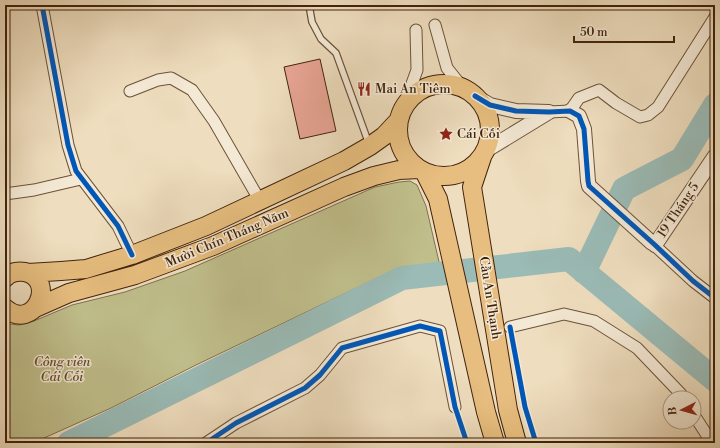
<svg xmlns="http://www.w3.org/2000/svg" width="720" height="448" viewBox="0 0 720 448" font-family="'Libre Bodoni',serif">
<rect width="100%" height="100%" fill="#eeddbe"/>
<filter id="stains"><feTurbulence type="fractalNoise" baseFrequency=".005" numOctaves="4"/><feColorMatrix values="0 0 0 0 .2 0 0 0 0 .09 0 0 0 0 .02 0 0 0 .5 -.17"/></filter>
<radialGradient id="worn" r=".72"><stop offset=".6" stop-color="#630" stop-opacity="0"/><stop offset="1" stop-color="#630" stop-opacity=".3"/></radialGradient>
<path fill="#c0bf8c" stroke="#80714c" d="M410,181l7,4 9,21 14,60 -44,3 -200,96 -85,43 -78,35h-28v-119h5l9,1 15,-4 38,-16 53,-13 60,-21 190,-84 24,-5z"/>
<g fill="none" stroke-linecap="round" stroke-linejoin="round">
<path stroke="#9abbb6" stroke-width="24" d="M584,272l40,-83 58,-30 33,-54
M69,443l333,-165 167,-19 146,121"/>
</g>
<path fill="#e7a493" stroke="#41230c" d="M320,59l16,72 -36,8 -16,-72z"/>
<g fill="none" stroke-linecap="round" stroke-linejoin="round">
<defs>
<path id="service" d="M309,5l3,17 9,17 15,14 33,91"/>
<path id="minor" d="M42,5l26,140 8,26 42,55 14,29
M435,25l12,43 16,20
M130,91l28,-11 13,-2 21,12 22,31 46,80
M403,108l14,-38 -1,-40
M549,112l21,-1 9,-13 20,-8 17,13 24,14 8,-2 10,-8 57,-90
M5,194l29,-4 47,-11
M652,243l41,38 22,17
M510,327l54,-13 30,7 43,27 44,46 2,4
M694,415l18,28
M206,443l30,-20 69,-35 15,-13 22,-27 78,-22 20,5 15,76"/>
<path id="tertiary" d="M475,96l15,9 26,6 33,1
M570,111l9,5 5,13 4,52 1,5 63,57
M485,151l64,-39
M655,245l60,-89"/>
<path id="primary" d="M398 130a46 46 0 1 1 92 0a46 46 0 1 1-92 0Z
M482,157l-10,30 36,223 9,33
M425,173l13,26 48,213 9,31
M28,273l33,-2 25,-2 46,-14 74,-29 138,-65 26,-15 14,-10 14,-15
M5,278c5,-6 13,-7 20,-6 33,8 9,61 -20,36
M35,308l34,-15 66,-18 78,-29 131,-59 30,-11 25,-6 20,-1"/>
</defs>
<use href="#service" stroke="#6c5238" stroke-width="8"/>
<use href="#minor" stroke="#6c5238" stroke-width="13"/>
<use href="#tertiary" stroke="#6c5238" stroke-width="16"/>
<use href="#primary" stroke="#41230c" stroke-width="20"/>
<use href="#service" stroke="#f4e9d5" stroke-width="5.5"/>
<use href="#minor" stroke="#f4e9d5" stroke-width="11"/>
<use href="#tertiary" stroke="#f4e9d5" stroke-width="14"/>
<use href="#primary" stroke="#e7be7f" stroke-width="18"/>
<defs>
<path id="cycleway" d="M42,5l26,140 8,26 42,55 14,29
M475,96l15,9 26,6 33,1 21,-1 9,5 5,13 4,52 1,5 66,59 38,36 22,17
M510,327l15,80 11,36
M206,443l30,-20 69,-35 15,-13 22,-27 78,-22 20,5 15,76 12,36"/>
</defs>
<use href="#cycleway" stroke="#f4e9d5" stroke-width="8"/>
<use href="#cycleway" stroke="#0057b8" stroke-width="5"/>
</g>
<defs>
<symbol id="restaurant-bare" viewBox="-9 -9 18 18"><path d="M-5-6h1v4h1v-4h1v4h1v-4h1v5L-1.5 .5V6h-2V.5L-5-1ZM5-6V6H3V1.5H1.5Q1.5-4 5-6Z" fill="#8f2418" stroke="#f4e9d5" stroke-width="2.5" paint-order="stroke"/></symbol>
<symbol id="sight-bare" viewBox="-9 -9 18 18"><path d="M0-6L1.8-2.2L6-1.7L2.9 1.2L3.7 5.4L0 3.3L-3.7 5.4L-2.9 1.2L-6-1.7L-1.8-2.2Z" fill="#8f2418" stroke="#f4e9d5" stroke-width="2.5" paint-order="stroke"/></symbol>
</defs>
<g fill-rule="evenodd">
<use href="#restaurant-bare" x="354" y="79" width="20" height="20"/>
<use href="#sight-bare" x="436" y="124" width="20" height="20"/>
</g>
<g text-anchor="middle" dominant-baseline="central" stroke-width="3" stroke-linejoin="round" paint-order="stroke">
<g font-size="13" fill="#41230c" stroke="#f4e9d5" text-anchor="start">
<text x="375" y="89">Mai An Tiêm</text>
<text x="457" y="134">Cái Cối</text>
</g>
<g font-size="13" fill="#41230c" stroke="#f4e9d5">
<text transform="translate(678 210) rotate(-56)">19 Tháng 5</text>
<text transform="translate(227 238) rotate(-23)">Mười Chín Tháng Năm</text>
<text transform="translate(490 298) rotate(81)">Cầu An Thạnh</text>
</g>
<g font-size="13" font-style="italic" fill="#614a2c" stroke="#f4e9d5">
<text x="62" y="362">Công viên<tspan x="62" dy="15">Cái Cối</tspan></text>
</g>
</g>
<rect width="720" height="448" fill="none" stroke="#eeddbe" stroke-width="20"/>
<rect x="6" y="6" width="708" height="436" fill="none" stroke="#41230c" stroke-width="2"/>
<rect x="10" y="10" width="700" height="428" fill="none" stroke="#41230c"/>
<g transform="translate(682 410) rotate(264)"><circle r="19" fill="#f4e9d5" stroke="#ac9a85"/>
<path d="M0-3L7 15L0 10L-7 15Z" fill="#8f2418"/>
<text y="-6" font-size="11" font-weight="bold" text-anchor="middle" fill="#41230c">B</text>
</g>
<path d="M574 36v6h100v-6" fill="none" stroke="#41230c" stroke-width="2"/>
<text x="580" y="36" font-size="12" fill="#41230c" stroke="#f4e9d5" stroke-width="3" paint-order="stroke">50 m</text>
<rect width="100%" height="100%" filter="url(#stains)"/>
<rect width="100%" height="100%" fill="url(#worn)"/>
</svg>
